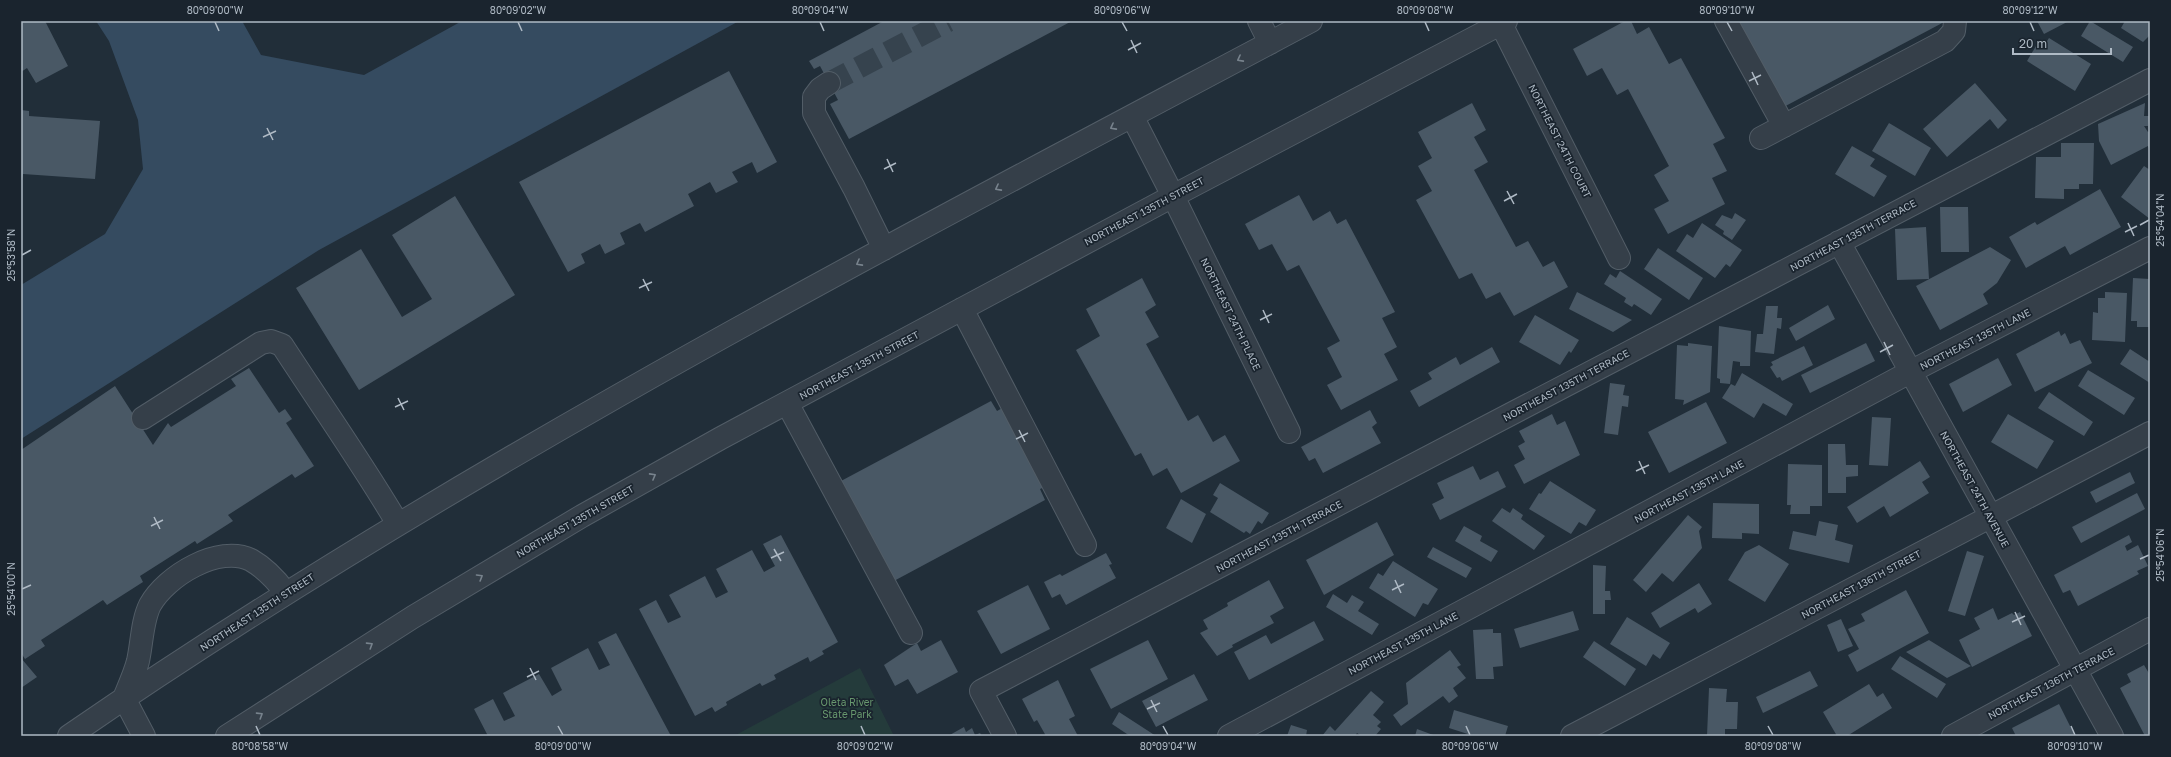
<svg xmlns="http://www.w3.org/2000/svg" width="2171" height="757" viewBox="0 0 2171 757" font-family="'Golos Text',sans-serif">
<rect width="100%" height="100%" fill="#212e39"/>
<path fill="#243b3b" d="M860,668l34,68h-160z"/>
<path fill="#354b60" d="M96,21h146l19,34 103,20 98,-54h277l-420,229 -298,189v-154l84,-51 38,-65 -5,-49 -29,-79z"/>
<path fill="#495865" d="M21,21h24l23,45 -32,17 -9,-15 -6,4z
M884,21h188l-223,118 -19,-35 8,-4 -18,-34 -6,3 -5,-8z
M1625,21h6l6,13 12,-7 20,37 12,-6 44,80 -12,6 14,27 -15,7 13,26 -57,30 -14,-25 15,-8 -15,-26 15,-9 -41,-77 -11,6 -15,-27 -15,8 -14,-27z
M1730,21h216l-168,89z
M2037,21h32l-25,13z
M2090,21l43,26 -10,15 -42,-26z
M2125,21h25v14l-7,7 -22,-14z
M2049,38l42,26 -16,27 -48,-30 9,-15 6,3z
M729,71l48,91 -20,11 -5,-11 -20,10 6,10 -22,11 -6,-11 -22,12 6,12 -49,26 -5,-9 -20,10 5,11 -20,10 -5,-10 -19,10 4,9 -17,9 -49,-90z
M1975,83l32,37 -9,9 -8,-10 -43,38 -24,-28z
M1472,103l14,27 -12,7 14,25 -14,8 42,77 12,-6 15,26 11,-6 14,26 -54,29 -14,-24 -14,7 -14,-26 -13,6 -43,-79 16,-9 -14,-25 14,-8 -14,-26z
M2145,103l-1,13h5l-1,10h-4l4,6 2,-1v19l-2,-4 -37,19 -12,-24 -1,-17z
M21,110l8,1v5l71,5 -5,58 -72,-5 -2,9z
M1889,123l42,25 -16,28 -43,-25z
M2061,143h33l-1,41h-14v5h-15v10l-29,-1 1,-41h25z
M1852,146l23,13 -5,7 17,10 -13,21 -39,-23z
M2144,166l6,4v49l-29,-22z
M2100,189l21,38 -51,28 -5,-9 -39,22 -17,-31 26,-15 2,3z
M1299,195l14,26 17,-10 7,13 9,-5 49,93 -13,6 15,29 -13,7 14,26 -57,30 -14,-25 15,-8 -15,-29 13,-7 -41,-76 -12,6 -15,-27 -13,6 -14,-26z
M455,196l60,99 -156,95 -63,-102 65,-39 41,68 30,-18 -40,-64z
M1940,207h28l1,45h-28z
M1735,213l11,7 -14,20 -9,-6 1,-3 -9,-6 7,-10 10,4z
M1702,223l40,27 -12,17 -4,-3 -11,14 -39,-27 11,-17 6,4z
M1926,227l3,52 -32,1 -2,-51z
M1990,247l21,13 -14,23 -14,11 5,10 -48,26 -24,-44z
M1658,248l45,30 -14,22 -45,-31z
M1620,271l42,28 -11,16 -17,-11 -2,3 -8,-5 2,-4 -22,-14 6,-10 6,4z
M1142,278l14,27 -11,7 14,25 -13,7 42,77 10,-6 15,27 12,-7 15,26 -59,32 -14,-25 -14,8 -12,-23 -6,3 -59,-106 24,-14 -14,-27z
M2133,278l17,1v48h-13v-6h-6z
M1577,292l55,28 -19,12 -44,-23z
M2105,292l22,1 -2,49 -33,-2 1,-28 5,1v-15h7z
M1828,305l7,14 -39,22 -7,-13z
M1766,306h12l-1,12h5l-1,11 -4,-1 -3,26 -19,-2 2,-18h6z
M1535,315l44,25 -8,13 -2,-2 -9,14 -41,-23z
M1719,326l32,5 -1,35h-10v-4l-7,-1 -3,23 -10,-1v-4l-3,-1z
M2059,331l2,5 4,-3 5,11 10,-4 12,23 -57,29 -19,-38z
M1688,343l24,3 -2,46 -27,13 1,-5 -9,-1 2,-54 11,1z
M1866,343l9,18 -65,32 -9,-18z
M1804,346l9,19 -31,16 -2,-4 -3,1 -7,-11 3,-2 -2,-3z
M1492,347l8,15 -81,45 -9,-16 22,-12 -4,-6 28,-16 4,8z
M2130,349l20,13v21l-30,-19z
M1998,358l14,27 -49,27 -14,-28z
M249,368l30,45 6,-4 7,10 -6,4 28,43 -19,12 -3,-4 -64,41 5,6 -36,23 -2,-3 -55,35 3,6 -36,23 -4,-5 -62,40 4,6 -20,13 -4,-6v-203l94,-64 38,59 15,-22 3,4 65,-41 -5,-7z
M2088,370l47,28 -11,17 -46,-29z
M1742,373l51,31 -7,12 -23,-13 -9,15 -32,-20 9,-14 4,2z
M1610,383l15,2 -2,10 6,1 -1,11 -6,-1 -4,29 -14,-2z
M2049,392l44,30 -9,14 -46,-28z
M991,401l6,10 9,-5 43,79 -9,4 5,11 -153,82 -51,-101z
M1706,402l21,41 -58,30 -21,-41z
M1370,410l7,13 -5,4 9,16 -58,30 -8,-15 -6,3 -8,-14z
M1552,414l5,11 8,-4 15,34 -56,29 -10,-19 11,-6 -7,-13 7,-4 -6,-11z
M2008,414l46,27 -17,28 -46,-27z
M1872,417l19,1 -3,48 -19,-1z
M1828,444h17l1,21h12v11l-12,1v16h-18z
M1920,461l10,16 -8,5 7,11 -39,24 -6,-11 -27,17 -10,-16z
M1788,464l34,1v41h-12v8h-20l1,-9h-4z
M1473,466l7,14 18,-9 8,16 -66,33 -8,-16 12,-6 -7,-15z
M2130,472l5,11 -39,20 -6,-11z
M1550,481l46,29 -10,16 -7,-4 -8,12 -42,-25 10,-16 2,1z
M1220,483l49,30 -7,11 -4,-3 -8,13 -4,-3 -2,2 -34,-21 8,-14 -5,-3z
M2137,493l8,16 -64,34 -9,-16z
M1181,499l25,15 -14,29 -26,-15z
M1713,503l46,1v30l-17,-1v6l-30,-1z
M1502,508l8,5 3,-5 10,7 -2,4 24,17 -11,14 -42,-29z
M1688,515l14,12 -3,4 3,17 -29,34 -11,-9 -16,19 -13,-12z
M1819,521l19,4 -3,15 18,5 -4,18 -60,-14 4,-18 23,5z
M1377,522l17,33 -70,40 -18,-35z
M1464,526l18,10 -2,5 18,10 -7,11 -36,-21z
M781,535l57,107 -16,9 2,3 -14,8 -2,-5 -34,18 2,4 -14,7 -2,-3 -34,19 1,3 -12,7 -3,-5 -17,9 -56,-107 17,-9 12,23 13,-6 -12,-22 36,-19 11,22 12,-6 -12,-23 36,-19 12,22 11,-6 -12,-22z
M2129,535l3,7 -7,4 2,5 11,-6 10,21 -11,5 2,3 -61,32 -8,-16 -7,3 -9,-18z
M1759,545l30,19 -24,38 -37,-22 17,-28z
M1433,547l39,21 -6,10 -39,-21z
M1967,551l17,5 -19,60 -17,-5z
M1106,553l6,11 -3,1 7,13 -50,27 -6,-11 -8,4 -8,-16 16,-8 2,2z
M1393,561l45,28 -10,16 -5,-2 -8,14 -46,-29 9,-15 5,3z
M1593,565l13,1 -1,25h5l1,9h-6v14h-12z
M1269,580l15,28 -14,8 4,7 -42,22 1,2 -16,9 -17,-23 8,-4 -5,-9 25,-14 -1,-3z
M1699,583l13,21 -14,9 -3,-5 -35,20 -9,-15z
M1028,585l22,44 -49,25 -24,-43z
M1906,590l23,43 -72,39 -9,-17 11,-6 -11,-20 17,-8 -4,-7z
M1333,594l14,9 5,-8 12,7 -6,9 21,13 -7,11 -46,-28z
M1993,608l5,12 14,-7 2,2 6,-3 12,24 -60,31 -13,-27 21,-11 -6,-11z
M1573,611l6,19 -59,18 -6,-19z
M1627,617l43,26 -10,16 -7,-5 -7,12 -36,-22z
M1841,619l12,27 -15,6 -11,-27z
M1314,621l10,19 -75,40 -15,-28 32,-17 5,9z
M1493,629v4h8l2,33 -10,1 1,12h-18l-3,-49z
M616,633l55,103h-183l-14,-27 19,-10 11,22 11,-5 -12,-23 36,-19 13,22 10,-6 -11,-22 37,-20 11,22 11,-5 -12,-23z
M941,640l17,32 -41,22 -9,-15 -13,7 -11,-21 33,-22 4,8z
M1148,640l20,39 -57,30 -21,-40z
M1929,640l42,26 -24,12 -41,-26z
M1594,641l42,28 -11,17 -42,-29z
M1450,650l11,15 -4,2 9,11 -13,10 5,8 -9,7 -6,-7 -42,30 -8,-11 15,-11 -2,-21z
M1900,656l46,28 -9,14 -46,-29z
M21,658l16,19 -16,11z
M2144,665l6,10v60l-2,1h-3l-25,-48 11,-6 -4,-8z
M1810,671l8,15 -55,27 -7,-16z
M1194,674l14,26 -52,27 -14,-26z
M1058,680l17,36 -6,3 9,17h-32l-9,-16 -3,2 -12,-23z
M1869,684l8,13 6,-4 9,15 -45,28h-10l-14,-24z
M1709,688l18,1 -1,13h12l-1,27h-12v7h-18z
M1371,691l13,11 -11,13 8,7 -4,4 4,3 -6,7h-14l-4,-3 -2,3h-33l8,-10 5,5z
M2059,704l16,32h-59l-4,-8z
M1454,710l54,16 -3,10h-31l-25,-8z
M1119,712l37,24h-26l-18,-12z
M1291,725l16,5 -1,6h-19z
M964,727l2,5 6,-4 3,7 5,-2 2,3h-34z
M1417,729l19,7h-21z"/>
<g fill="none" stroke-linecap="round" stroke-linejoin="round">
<path stroke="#36434e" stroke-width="22" stroke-dasharray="22 11" stroke-linecap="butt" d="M829,83l119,-62"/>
<defs>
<path id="minor" d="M1259,21l11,22
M1726,21l58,105
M1501,24l118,234
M829,83l-9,6 -6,8v16l40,75 30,61
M1132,116l41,80 116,236
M1761,138l184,-97 9,-10 1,-10
M1839,242l273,494
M962,309l123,236
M787,403l124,230
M143,418l118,-75 10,-2 11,4c39,60 80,118 116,179
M69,736c394,-271 821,-491 1242,-715
M144,736l-20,-38c5,-12 11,-25 14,-37 4,-18 4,-40 12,-56 16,-29 69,-61 101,-45 14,8 26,21 35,33
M227,736l186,-119 169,-101 139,-78 452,-242 333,-175
M1005,736l-24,-45 1169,-611
M1229,736l681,-364 240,-124
M1572,736l578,-303
M1953,736l197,-107"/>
</defs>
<use href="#minor" stroke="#525d67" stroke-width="24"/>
<use href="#minor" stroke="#353f49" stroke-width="22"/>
</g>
<defs><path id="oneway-chevron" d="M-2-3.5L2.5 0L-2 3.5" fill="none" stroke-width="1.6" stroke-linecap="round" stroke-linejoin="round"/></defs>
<g stroke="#78838d">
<use href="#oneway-chevron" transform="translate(1240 59) rotate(152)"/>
<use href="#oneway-chevron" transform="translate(1113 127) rotate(152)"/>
<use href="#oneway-chevron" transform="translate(998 188) rotate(152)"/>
<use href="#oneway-chevron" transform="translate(859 263) rotate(151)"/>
<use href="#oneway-chevron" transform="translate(653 476) rotate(-29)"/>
<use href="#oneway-chevron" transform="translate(480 577) rotate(-31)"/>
<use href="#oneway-chevron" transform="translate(370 645) rotate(-32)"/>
<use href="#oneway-chevron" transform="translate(260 715) rotate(-32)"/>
</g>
<path fill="none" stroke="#afbac5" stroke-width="1.5" d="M215,22l4,9M518,22l4,9M820,22l4,9M1122,22l5,9M1425,22l4,9M1727,22l5,9M2030,22l4,9M1131,40l6,13M1128,50l13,-7M1752,72l6,13M1749,81l12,-6M267,128l6,12M263,137l13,-6M887,159l6,13M884,169l12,-6M1507,191l7,13M1504,201l13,-7M2128,223l6,13M2140,225l9,-5M2125,232l12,-6M22,255l9,-5M643,279l6,12M639,288l13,-6M1263,310l6,13M1260,320l12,-6M1884,342l6,13M1880,352l13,-7M398,398l6,12M395,407l13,-6M1019,430l6,12M1016,439l12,-6M1639,461l6,13M1636,471l13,-6M154,517l6,12M151,526l12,-6M774,549l7,12M771,558l13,-6M2140,559l9,-4M1395,580l6,13M22,589l9,-4M1392,590l12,-6M2015,612l6,13M2012,622l13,-6M530,668l6,12M527,677l12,-6M1151,700l6,12M1147,709l13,-6M256,726l4,9M558,726l5,9M861,726l4,9M1163,726l5,9M1466,726l4,9M1768,726l5,9M2071,726l4,9"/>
<g text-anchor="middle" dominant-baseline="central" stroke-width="3.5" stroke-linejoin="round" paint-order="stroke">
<g font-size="10" fill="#afbac5" stroke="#1a242e">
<text transform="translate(1560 141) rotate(63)">NORTHEAST 24TH COURT</text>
<text transform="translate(1144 211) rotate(-28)">NORTHEAST 135TH STREET</text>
<text transform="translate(1853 235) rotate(-28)">NORTHEAST 135TH TERRACE</text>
<text transform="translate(1231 314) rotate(64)">NORTHEAST 24TH PLACE</text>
<text transform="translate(1975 339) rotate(-27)">NORTHEAST 135TH LANE</text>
<text transform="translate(859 365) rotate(-28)">NORTHEAST 135TH STREET</text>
<text transform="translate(1566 385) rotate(-28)">NORTHEAST 135TH TERRACE</text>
<text transform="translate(1975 489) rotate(61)">NORTHEAST 24TH AVENUE</text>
<text transform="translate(1689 491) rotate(-28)">NORTHEAST 135TH LANE</text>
<text transform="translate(575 521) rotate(-30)">NORTHEAST 135TH STREET</text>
<text transform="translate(1279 536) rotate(-28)">NORTHEAST 135TH TERRACE</text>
<text transform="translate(1861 584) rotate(-28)">NORTHEAST 136TH STREET</text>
<text transform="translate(257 612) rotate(-33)">NORTHEAST 135TH STREET</text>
<text transform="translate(1403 643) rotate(-28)">NORTHEAST 135TH LANE</text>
<text transform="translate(2051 683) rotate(-28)">NORTHEAST 136TH TERRACE</text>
</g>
<g font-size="10" fill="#67966d" stroke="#1a242e">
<text x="847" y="702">Oleta River<tspan x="847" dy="12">State Park</tspan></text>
</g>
</g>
<rect width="2171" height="757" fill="none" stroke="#1a242e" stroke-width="44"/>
<path d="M2013 48v6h98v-6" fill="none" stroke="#afbac5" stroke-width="2"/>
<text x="2019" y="48" font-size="12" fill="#afbac5" stroke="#1a242e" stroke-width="3" paint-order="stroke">20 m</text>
<rect x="22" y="22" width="2127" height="713" fill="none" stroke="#afbac5" stroke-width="1.5"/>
<g font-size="10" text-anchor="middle" fill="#afbac5">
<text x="215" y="14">80°09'00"W</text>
<text x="518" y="14">80°09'02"W</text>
<text x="820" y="14">80°09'04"W</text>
<text x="1122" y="14">80°09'06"W</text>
<text x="1425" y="14">80°09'08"W</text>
<text x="1727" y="14">80°09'10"W</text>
<text x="2030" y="14">80°09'12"W</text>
<text transform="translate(2160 220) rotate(-90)" y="4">25°54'04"N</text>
<text transform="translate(11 255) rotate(-90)" y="4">25°53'58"N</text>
<text transform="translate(2160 555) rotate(-90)" y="4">25°54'06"N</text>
<text transform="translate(11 589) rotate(-90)" y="4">25°54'00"N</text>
<text x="260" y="750">80°08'58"W</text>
<text x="563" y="750">80°09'00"W</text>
<text x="865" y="750">80°09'02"W</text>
<text x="1168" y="750">80°09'04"W</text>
<text x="1470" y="750">80°09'06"W</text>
<text x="1773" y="750">80°09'08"W</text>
<text x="2075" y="750">80°09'10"W</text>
</g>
</svg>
